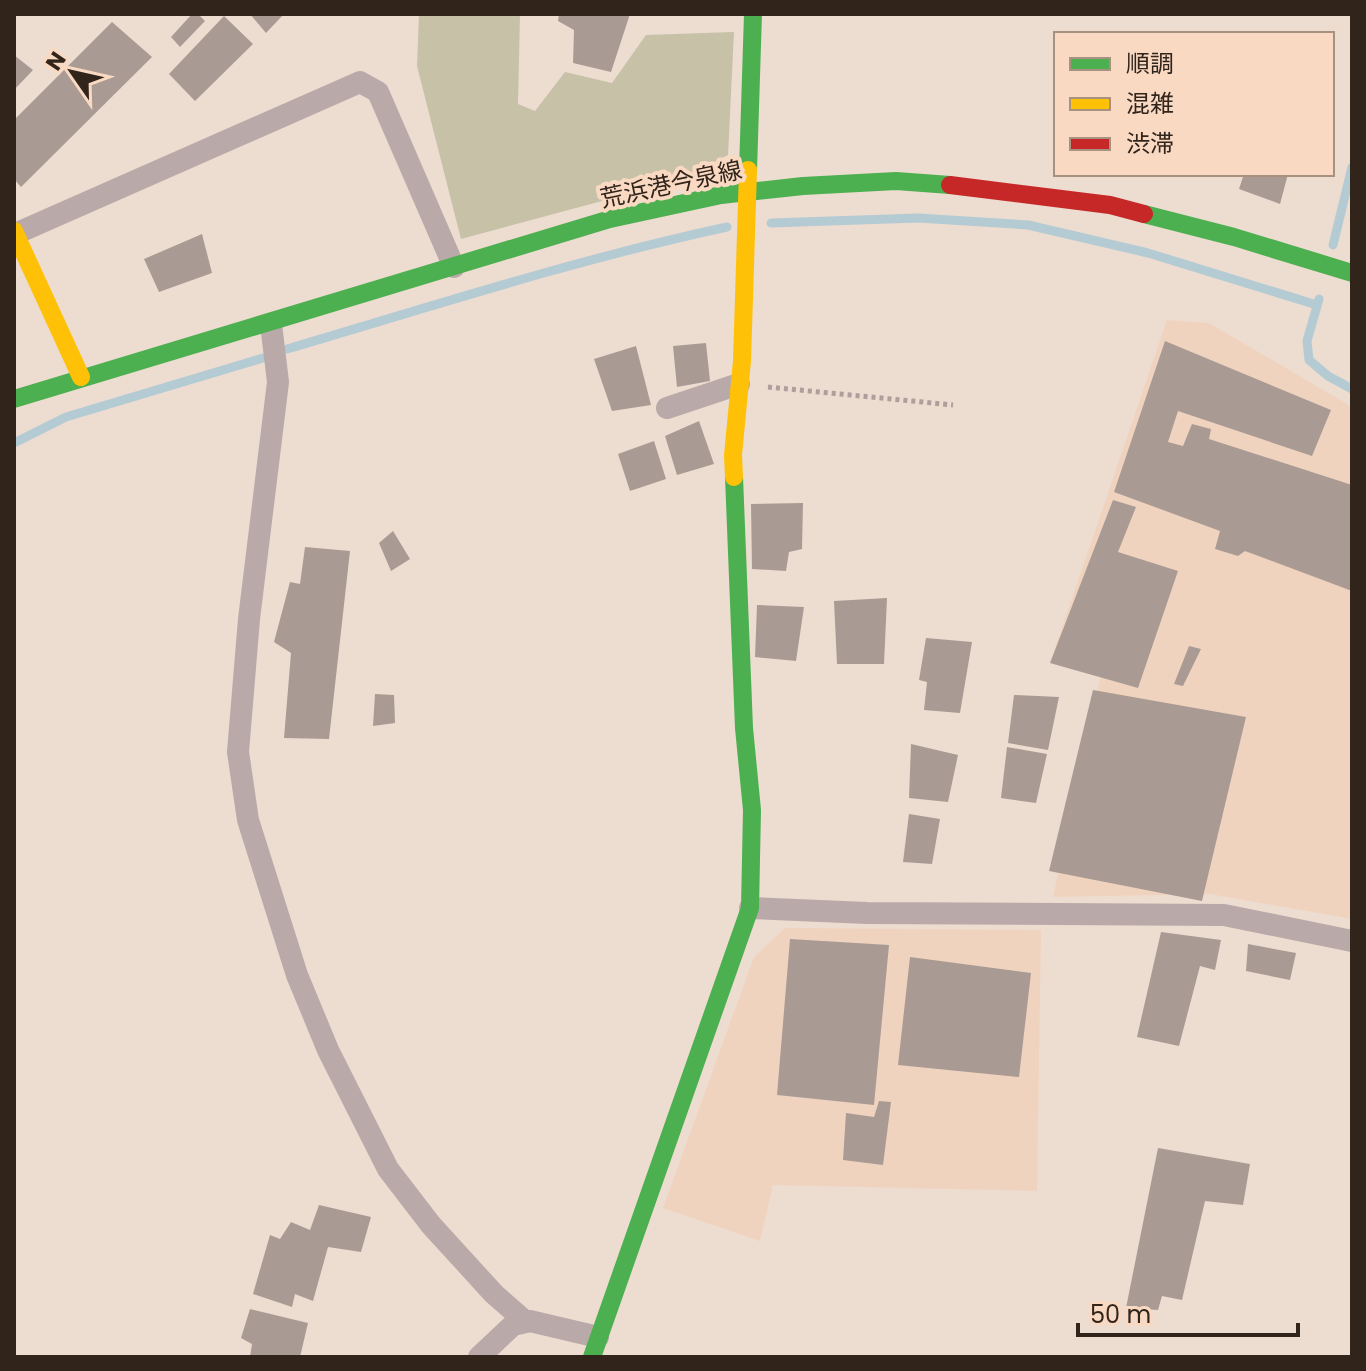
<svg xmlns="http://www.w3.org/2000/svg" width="1366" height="1371" viewBox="0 0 1366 1371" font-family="Poppins,'Noto Sans JP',sans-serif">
<rect width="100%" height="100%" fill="#eddcd0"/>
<path fill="#f0d3bf" d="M1167,320l42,3 143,84v512l-142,-25 -157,3 48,-223 -48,-20z
M785,928l256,2 -4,261 -264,-6 -13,56 -97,-33 91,-251z"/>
<path fill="#c7c1a8" d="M419,14h101l-2,90 17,7 30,-39 47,11 34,-48 88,-3 -6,123 -48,25 -219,59 -44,-173z"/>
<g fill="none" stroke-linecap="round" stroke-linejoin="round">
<path stroke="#b4cbd4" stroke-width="9" d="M771,223l147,-5 110,7 120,28 169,52
M1333,245l19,-78
M1319,299l-12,42 2,19 19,16 24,13
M287,349c146,-43 291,-90 440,-122
M14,443l52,-26 197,-59"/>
</g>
<path fill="#a99b94" d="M192,14h6l7,7 -25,26 -9,-10z
M250,14h34l-18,19z
M559,14h71l-19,58 -38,-9 1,-33 -16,-9z
M224,16l29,28 -58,57 -26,-27z
M112,22l40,35 -131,130 -7,-8v-59z
M14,55l19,15 -19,20z
M1244,174h44l-8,30 -41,-15z
M202,234l10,39 -53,19 -15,-33z
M1165,341l166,69 -19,46 -134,-45 -10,31 15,4 9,-22 19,5 -2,10 143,46v106l-107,-40 -7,5 -23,-7 5,-18 -106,-39z
M706,343l4,38 -33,6 -4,-41z
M636,346l15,59 -39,6 -18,-52z
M699,421l15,43 -37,11 -12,-39z
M654,441l12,38 -36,12 -12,-37z
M1113,500l23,7 -18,45 60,19 -40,117 -88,-25z
M803,503l-1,46 -13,3 -3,19 -34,-2 -1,-65z
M393,531l17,28 -19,12 -12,-28z
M305,547l45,4 -21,188 -45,-1 7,-85 -17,-11 16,-60 10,2z
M887,598l-3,66h-47l-3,-63z
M757,605l47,2 -8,54 -41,-4z
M926,638l46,4 -12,71 -36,-3 3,-28 -8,-2z
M1189,646l12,3 -18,37 -9,-2z
M1093,690l153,27 -44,184 -153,-30z
M375,694l19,1 1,28 -22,3z
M1014,695l45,2 -11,53 -40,-7z
M911,744l47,11 -10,47 -39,-4z
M1007,747l40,7 -11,49 -35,-5z
M909,814l31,5 -8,45 -29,-2z
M1161,932l60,8 -6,30 -15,-4 -21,80 -42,-9z
M790,939l99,6 -15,160 -97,-10z
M1248,944l48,9 -6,27 -44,-9z
M910,957l121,16 -12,104 -121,-12z
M879,1101l12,1 -8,63 -40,-5 3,-47 28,4z
M1158,1148l92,16 -7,41 -38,-4 -23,99 -20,-4 -4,14 -32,-2z
M319,1205l52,12 -10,35 -33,-5 -15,54 -18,-7 -3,13 -39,-13 17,-59 10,4 11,-17 19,8z
M250,1309l58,14 -8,34h-50l2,-13 -11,-6z"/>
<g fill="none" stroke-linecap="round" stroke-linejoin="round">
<path stroke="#ac9f9c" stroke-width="5" stroke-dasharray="4 4" stroke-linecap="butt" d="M768,387l185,18"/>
<path stroke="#b9aaa9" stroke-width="22" d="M15,234l345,-152 18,10 76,175
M271,324l7,58 -29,237 -11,133 10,68 49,155 31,75 60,119 43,56 63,69 32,28
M667,408l72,-24
M750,908l117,5 357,2 128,26
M479,1357l34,-32 17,-4 68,16"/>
<path stroke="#4caf50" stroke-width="18" d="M748,170l5,-156
M1144,214l90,23 118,36
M14,399l596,-180 111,-24 82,-9 93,-5 54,4
M592,1357l158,-449 2,-98 -8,-82 -10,-251"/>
<path stroke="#ffc107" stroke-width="18" d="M14,231l67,146
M734,477l-1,-22 9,-94 6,-191"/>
<path stroke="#c62828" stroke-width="18" d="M950,185l160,20 34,9"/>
</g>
<g text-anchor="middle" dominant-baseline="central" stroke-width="8" stroke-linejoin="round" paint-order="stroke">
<g font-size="24" fill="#30241b" stroke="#fad9c3">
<text transform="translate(671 184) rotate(-12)">荒浜港今泉線</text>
</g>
</g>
<rect width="1366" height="1371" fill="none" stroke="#30241b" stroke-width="32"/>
<rect x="1054" y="32" width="280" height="144" fill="#fad9c3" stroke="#a99180" stroke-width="2"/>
<rect x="1070" y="58" width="40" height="12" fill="#4caf50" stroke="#a99180" stroke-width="2"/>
<text x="1126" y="72" font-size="24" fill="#30241b">順調</text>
<rect x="1070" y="98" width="40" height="12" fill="#ffc107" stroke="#a99180" stroke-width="2"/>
<text x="1126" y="112" font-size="24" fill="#30241b">混雑</text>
<rect x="1070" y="138" width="40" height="12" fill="#c62828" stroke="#a99180" stroke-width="2"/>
<text x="1126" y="152" font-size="24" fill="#30241b">渋滞</text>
<g transform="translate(72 72) rotate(304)" stroke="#fad9c3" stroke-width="6" paint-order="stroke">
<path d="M0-6L14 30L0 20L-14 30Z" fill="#30241b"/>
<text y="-12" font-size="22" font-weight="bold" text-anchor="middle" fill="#30241b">N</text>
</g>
<path d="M1078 1323v12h220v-12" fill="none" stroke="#30241b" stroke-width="4"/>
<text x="1090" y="1323" font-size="24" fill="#30241b" stroke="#fad9c3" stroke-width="6" paint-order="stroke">50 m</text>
</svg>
